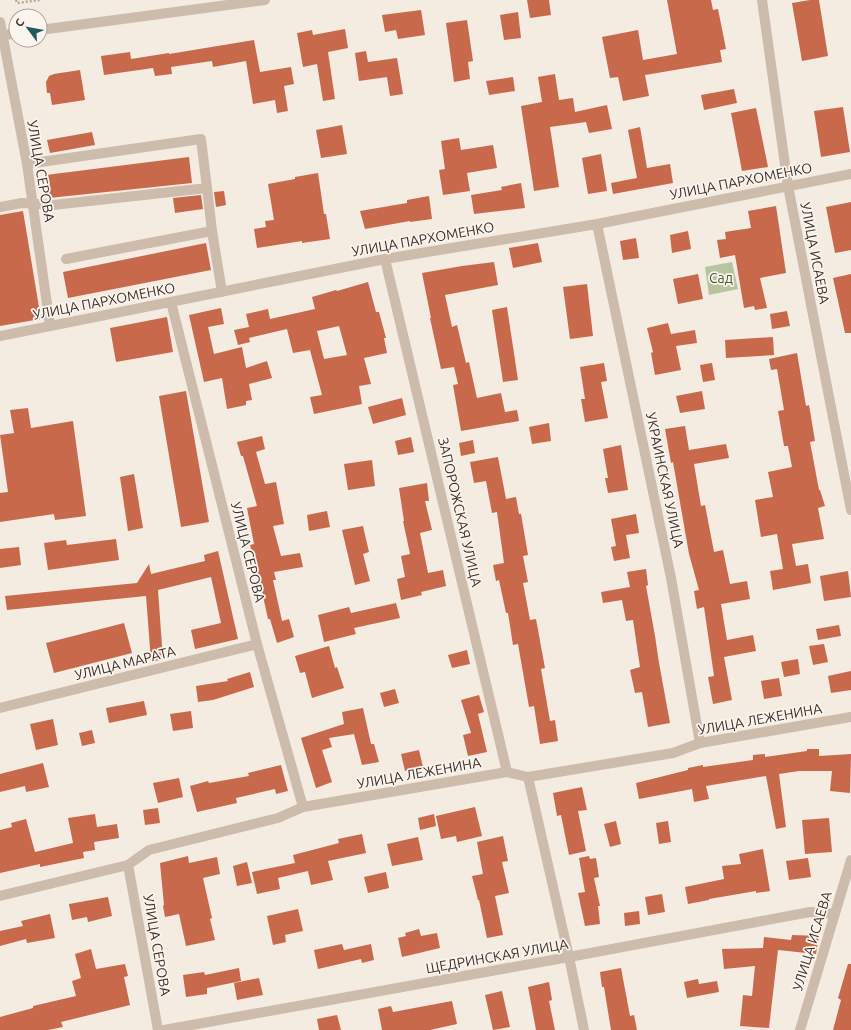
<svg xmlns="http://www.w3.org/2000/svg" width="851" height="1030" viewBox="0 0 851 1030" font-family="Ubuntu,sans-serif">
<rect width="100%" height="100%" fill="#f4ebe1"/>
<path fill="#b8c4a0" d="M732,262l6,27 -29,6 -4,-28z"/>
<path fill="#c8694b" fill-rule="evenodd" d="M527,0h22l2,15 -21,3z
M667,0h44l2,10 5,-1 8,40 -6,1 2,12 -77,13 4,21 -26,5 -5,-24 -8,1 -8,-41 36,-7 5,30 34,-6z
M810,0h9l9,56 -26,5 -10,-58z
M421,10l4,25 -27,4 -2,-9 -11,2 -3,-17z
M518,12l3,26 -17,2 -4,-25z
M467,20l6,41 -5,1 2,17 -16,3 -8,-59z
M345,29l3,19 -20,4 7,47 -12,2 -6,-37 -14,3 -6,-34 15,-3 1,5z
M254,40l6,32 31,-5 3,17 -10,2 4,25 -11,2 -2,-13 -22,4 -7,-43 -33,6 -1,-6 -41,6 1,7 -17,2 -2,-8 -49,7 -3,-19 29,-4 1,7 38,-6v1z
M366,51l2,11 29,-4 6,36 -13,2 -3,-19 -28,4 -4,-28z
M80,70l5,30 -33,5 -2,-12h-3l-1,-11 3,-6 5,-2z
M555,74l4,26 14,-2 2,14 32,-7 5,24 -23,4 -3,-11 -36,5 9,60 -25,4 -13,-85 21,-4 -4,-25z
M513,77l2,14 -26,4 -3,-14z
M734,89l3,14 -33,7 -3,-15z
M843,107l7,45 -29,5 -7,-46z
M756,108l12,59 -26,4 -11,-58z
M342,125l5,29 -26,4 -5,-28z
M640,127l7,41 23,-4 3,19 -60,11 -2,-11 26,-5 -9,-48z
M92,132l3,13 -45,8 -3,-13z
M459,138l2,12 32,-5 4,23 -30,5 3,18 -27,4 -4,-25 6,-1 -4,-28z
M601,154l6,37 -19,3 -6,-36z
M189,157l3,26 -143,15 -3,-23z
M318,173l6,41h2l4,25 -28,4v-2l-45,7 -3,-19 12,-2 -1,-6 9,-1 -6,-36 27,-5v-2z
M521,183l4,25 -51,6 -3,-19 31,-5 -1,-3z
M224,191l2,14 -10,2 -2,-15z
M201,195l2,14 -28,4 -2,-15z
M429,196l3,23 -22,3v-1l-45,8 -5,-18 47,-8v-3z
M851,202v48l-16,3 -9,-46z
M776,206l10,67 -26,5 7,30 -12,2 -1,-4 -10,2 -9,-53 -15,3 -3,-18 9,-1 -1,-7 26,-4 -3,-17z
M23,211l18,108 -41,7v-111z
M688,231l3,18 -19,4 -2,-18z
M636,238l3,20 -16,2 -3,-19z
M206,243l5,27 -143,28 -5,-26z
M538,243l4,19 -29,6 -4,-20z
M494,262l4,23 -53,10 7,32 5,-2 9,38 3,-1 8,36 24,-5 4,19 12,-2 2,11 -58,10 -8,-46 5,-1 -4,-17 -13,2 -11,-51h1l-9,-45 40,-7z
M698,274l5,25 -25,5 -5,-25z
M851,274v59h-6l-12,-55z
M368,282l8,30h3l7,26h-2l3,15 -23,5 7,26 -12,2 3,18 -48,10 -4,-17 12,-2 -12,-45 -17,3 -6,-24 -38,9 1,4 -12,3 -4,-15 15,-3 -3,-13 22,-5 2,10 45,-10 -3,-12 24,-7 1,1zM339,326l8,29 -23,4 -7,-28z
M587,284l6,52 -23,3 -7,-52z
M507,307l11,73 -15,2 -11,-72z
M221,308l3,16 -16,3 6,27 28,-7 4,21 21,-7 5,17 -23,6 3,16 -6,1v4l-19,4 -5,-31 -18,4 -15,-67z
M787,311l3,15 -18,3 -2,-15z
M167,317l6,35 -57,10 -6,-34z
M668,323l3,11 24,-4 2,13 -21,3 5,24 -26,5 -4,-22 2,-1 -6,-24z
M773,337l1,18 -48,3 -1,-18z
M797,353l9,53 3,-1 6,36 -5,1 9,48h1l5,16 -7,2 6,31 -32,5 4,22 12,-2 3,19 -38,7 -3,-19 13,-2 -6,-35 -16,3 -6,-37 18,-3 -5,-25 24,-5 -4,-21h-4l-6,-35 6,-1 -7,-41 -6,1 -2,-11z
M604,363l3,18 -6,1 7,36 -23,4 -4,-23h4l-5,-32z
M712,363l3,17 -12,2 -3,-17z
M186,391l23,131 -28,5 -22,-131z
M702,391l3,18 -25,4 -4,-17z
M402,398l4,17 -33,9 -5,-17z
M28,408l3,20 42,-7 13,95 -31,4 -1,-6 -54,8v-29l8,-1 -8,-57 14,-2 -4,-23z
M549,423l2,18 -19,3 -3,-17z
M685,426l4,24 37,-6 3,14 -35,6 7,42 4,-1 9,47 9,-2 7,34 17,-3 3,18 -29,5 6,36 26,-5 3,16 -32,6 8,43 -19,4 -5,-27 6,-1 -10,-69 -7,2 -3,-18 5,-1 -10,-36 -16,-92 -2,1 -6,-34z
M262,436l3,13 -9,3 9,32 11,-2 8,42 -11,2 8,30 19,-3 3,14 -29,5 2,8h-3l9,41 7,-2 5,18 -17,6 -7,-24h-2l-13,-59h-1l-4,-15 4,-1 -7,-36 10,-2 -14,-50h-2l-4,-14z
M411,437l3,15 -16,3 -3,-14z
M473,440l2,13 -14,3 -2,-13z
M621,445l7,45 -20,3 -3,-15h3l-5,-29z
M498,457l8,42 10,-2 3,17h2l7,41 -5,1 5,26 -5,1 7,37 6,-1 9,49 -4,1 9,52 5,-1 3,21 -18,3 -6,-38 -5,1 -11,-63 -5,1 -5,-32h-2l-7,-33 -3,1 -3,-16 11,-2 -7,-51 -5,1 -6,-32 -12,2 -4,-21z
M372,460l3,26 -27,4 -4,-26z
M134,474l9,54 -15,3 -8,-54z
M427,483l2,18h-4l7,29 -12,3 8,40 15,-3 3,16 -25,6 1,3 -21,5 -4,-21 8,-2 -4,-21 9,-2 -7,-33h1l-5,-33z
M327,511l3,16 -21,4 -2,-16z
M636,514l3,19 -13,2 4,23 -16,3 -3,-14 5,-1 -5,-27z
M363,526l6,26 -6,2 7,27 -15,4 -13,-55z
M116,539l3,21 -71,10 -4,-27 22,-3 1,5z
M19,547l2,18 -21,3v-19z
M218,551l20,88 -43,10 -4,-19 30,-7 -10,-46 -53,13 5,70 -12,1 -5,-65 -139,14 -2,-14 132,-13 12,-19 2,10 54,-13 -1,-6z
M646,569l2,16 -2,1 9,50 4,27 11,60 -22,4 -6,-35 -7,1 -5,-23 10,-3 -7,-47 -7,1 -4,-21 -19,3 -2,-11 29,-5 -3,-15z
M848,571l3,26 -27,4 -4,-25z
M396,603l4,15 -46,10 2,6 -32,8 -6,-27 31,-8 2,6z
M124,623l8,30 -78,20 -8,-30z
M839,625l2,11 -23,4 -2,-11z
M824,644l4,18 -15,3 -4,-19z
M329,646l6,22 2,-1 7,21 -32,10 -7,-26 -5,1 -5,-17z
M467,650l3,14 -18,4 -4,-13z
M798,659l2,15 -16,3 -3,-15z
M851,671v19l-20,3 -3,-17z
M250,672l4,15 -41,13 -15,2 -2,-16 32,-5 -1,-2z
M779,678l3,18 -18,3 -3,-18z
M395,689l4,14 -15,4 -4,-14z
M479,695l5,17 -6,2 9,38 -19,4 -5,-21 8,-2 -10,-33z
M144,701l3,14 -38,8 -3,-15z
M363,708l8,36h3l5,18 -17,3 -8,-31 -25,4 3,9 -10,3 10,32 -16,6 -15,-50 43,-14 -2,-12z
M191,711l2,17 -20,3 -3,-17z
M53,719l5,26 -22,5 -6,-26z
M92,730l3,13 -13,3 -3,-13z
M807,749h12v7l32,-2 -1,39 -20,-2 2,-20h-33l-20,3 7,53 -10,2 -10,-53 -60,10 3,13 -15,3 -2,-13 -53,10 -3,-16 52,-13v-2l15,-3v2l50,-7v-5l12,-1v3l42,-6z
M419,750l4,17 -18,4 -4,-17z
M43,763l6,24 -23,5 -1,-6 -25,6v-18z
M281,765l7,26 -12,3 -1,-5 -39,9 1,5 -40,9 -7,-26 18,-5 1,2 40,-7 -1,-3z
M179,778l4,19 -25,6 -5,-20z
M582,787l5,23 -9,1 8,40 -17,4 -8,-40 -4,1 -4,-23z
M475,807l7,29 -25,6 -1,-6 -15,3 -5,-23z
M158,808l2,15 -15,2 -2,-15z
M95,814l2,13 20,-3 2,14 -25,4 1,8 -12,2 1,6 -44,9v-3l-40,9v-43l12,-3 -1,-4 15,-4 9,33 38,-9 -5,-25z
M434,814l2,12 -16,4 -2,-12z
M829,818l3,34 -27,2 -3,-34z
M616,821l5,23 -11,3 -6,-23z
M668,821l3,21 -12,2 -3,-21z
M362,834l4,19 -38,8 5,19 -22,5 -3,-14 -30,7 2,11 -23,5 -5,-22 43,-9 -2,-8 46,-12 -1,-4z
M503,836l5,25 -6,1 7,31 -14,3 8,39 -16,3 -8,-38h-1l-6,-24 11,-2 -6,-32z
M418,837l5,23 -31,6 -5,-22z
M763,849l7,42 -14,2v-2l-47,8v1l-21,4 -3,-17 39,-8 -2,-13 19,-2 -2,-10z
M188,856l1,7 28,-6 3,17 -17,4 9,40 -2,1 5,21 -29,6 -7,-32 -14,3 -2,-11 1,-1 -4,-42z
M589,856l1,3 6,-1 3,19 -5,1 6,28h-2l2,18 -15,2 -7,-33 7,-1 -6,-34z
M808,858l3,19 -22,3 -3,-19z
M247,862l5,21 -15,3 -4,-20z
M386,872l3,16 -21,5 -4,-16z
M662,894l3,18 -17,3 -3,-18z
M108,897l4,19 -24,6 -1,-5 -15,3 -3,-16z
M298,909l5,22 -18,4 1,7 -13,3 -6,-29z
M639,911l1,13 -15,2 -1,-13z
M50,914l5,24 -28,5 -1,-4 -26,7v-15l23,-5 -2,-5z
M419,929l2,7 16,-3 3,15 -38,9 -4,-19 8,-2 -1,-3z
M792,935l27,1 -3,18 -38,-4 -9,78 -29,-2 3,-31 9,1 3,-30 -31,3 -2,-20 41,-1 1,-11 27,3z
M342,944l2,6 27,-6 3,16 -12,3 -1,-4 -43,10 -4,-19z
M91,949l5,20 29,-5 3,12 -4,1 6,28 -69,17 2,5 -15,3h-48v-13l33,-9v-2l43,-10 -4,-15 9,-3 -6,-24z
M848,964h3v66h-18l8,-30 -3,-2z
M239,968l2,13 -34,7v6l-21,3 -3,-22 21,-3 1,3z
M621,968l9,48 4,-1 3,15h-26l-7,-43h-2l-2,-15z
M259,978l4,17 -26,5 -3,-17z
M698,979l1,5 18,-3 2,11 -32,6 -3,-16z
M549,982l3,18 -3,1 6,29h-19l-8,-43z
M502,991l8,36 -17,3 -8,-35z
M452,1001l5,23 -27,6h-48l-4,-21 13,-3 2,6z
M337,1015l4,15h-22l-2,-11z"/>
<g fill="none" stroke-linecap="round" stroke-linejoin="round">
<path stroke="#b9a596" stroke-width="2.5" stroke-dasharray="2 2" stroke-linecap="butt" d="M16,0l1,3 23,-3"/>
<path stroke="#cdbbac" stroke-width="10" d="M762,0l26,186 63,324
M0,22l27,142 23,161
M40,30l225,-30
M0,36l16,-3
M207,188l5,43
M0,207l22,-4 31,2 154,-17 -6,-49 -174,25
M597,224l74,354 29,165
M66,259l146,-28 10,61
M385,259l122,513
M171,302l86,342 46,163
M0,336l385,-77 212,-35 254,-50
M0,708l257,-64
M528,777l41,180 15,73
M128,865l30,165
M0,896l128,-31 21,-15 129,-32 25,-11 204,-35 21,5 145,-24 27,-10 151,-26
M164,1030l405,-73 241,-45 25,2
M800,1030l51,-170"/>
</g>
<g text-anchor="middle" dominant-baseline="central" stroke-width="3.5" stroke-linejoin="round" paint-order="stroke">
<g font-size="14" fill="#3b302b" stroke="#fbf5ee">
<text transform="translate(41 171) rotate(80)">УЛИЦА СЕРОВА</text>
<text transform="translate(741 181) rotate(-11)">УЛИЦА ПАРХОМЕНКО</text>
<text transform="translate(423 239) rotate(-10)">УЛИЦА ПАРХОМЕНКО</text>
<text transform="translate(815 253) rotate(79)">УЛИЦА ИСАЕВА</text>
<text transform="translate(104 301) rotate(-11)">УЛИЦА ПАРХОМЕНКО</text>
<text transform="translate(665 480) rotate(78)">УКРАИНСКАЯ УЛИЦА</text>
<text transform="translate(460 512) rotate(77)">ЗАПОРОЖСКАЯ УЛИЦА</text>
<text transform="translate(248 552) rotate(76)">УЛИЦА СЕРОВА</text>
<text transform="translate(125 663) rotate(-14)">УЛИЦА МАРАТА</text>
<text transform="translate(760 719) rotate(-10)">УЛИЦА ЛЕЖЕНИНА</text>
<text transform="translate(419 773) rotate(-10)">УЛИЦА ЛЕЖЕНИНА</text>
<text transform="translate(812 941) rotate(-73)">УЛИЦА ИСАЕВА</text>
<text transform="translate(157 945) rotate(80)">УЛИЦА СЕРОВА</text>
<text transform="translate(497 956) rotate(-10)">ЩЕДРИНСКАЯ УЛИЦА</text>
</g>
<g font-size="14" fill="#4a5a2e" stroke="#fbf5ee">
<text x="721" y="278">Сад</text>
</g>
</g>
<g transform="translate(28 28) rotate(302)"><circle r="19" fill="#fbf5ee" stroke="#aea6a0"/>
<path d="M0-3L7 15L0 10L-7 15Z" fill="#1f5a5e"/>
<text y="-6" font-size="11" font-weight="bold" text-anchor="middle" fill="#3b302b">С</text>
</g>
</svg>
